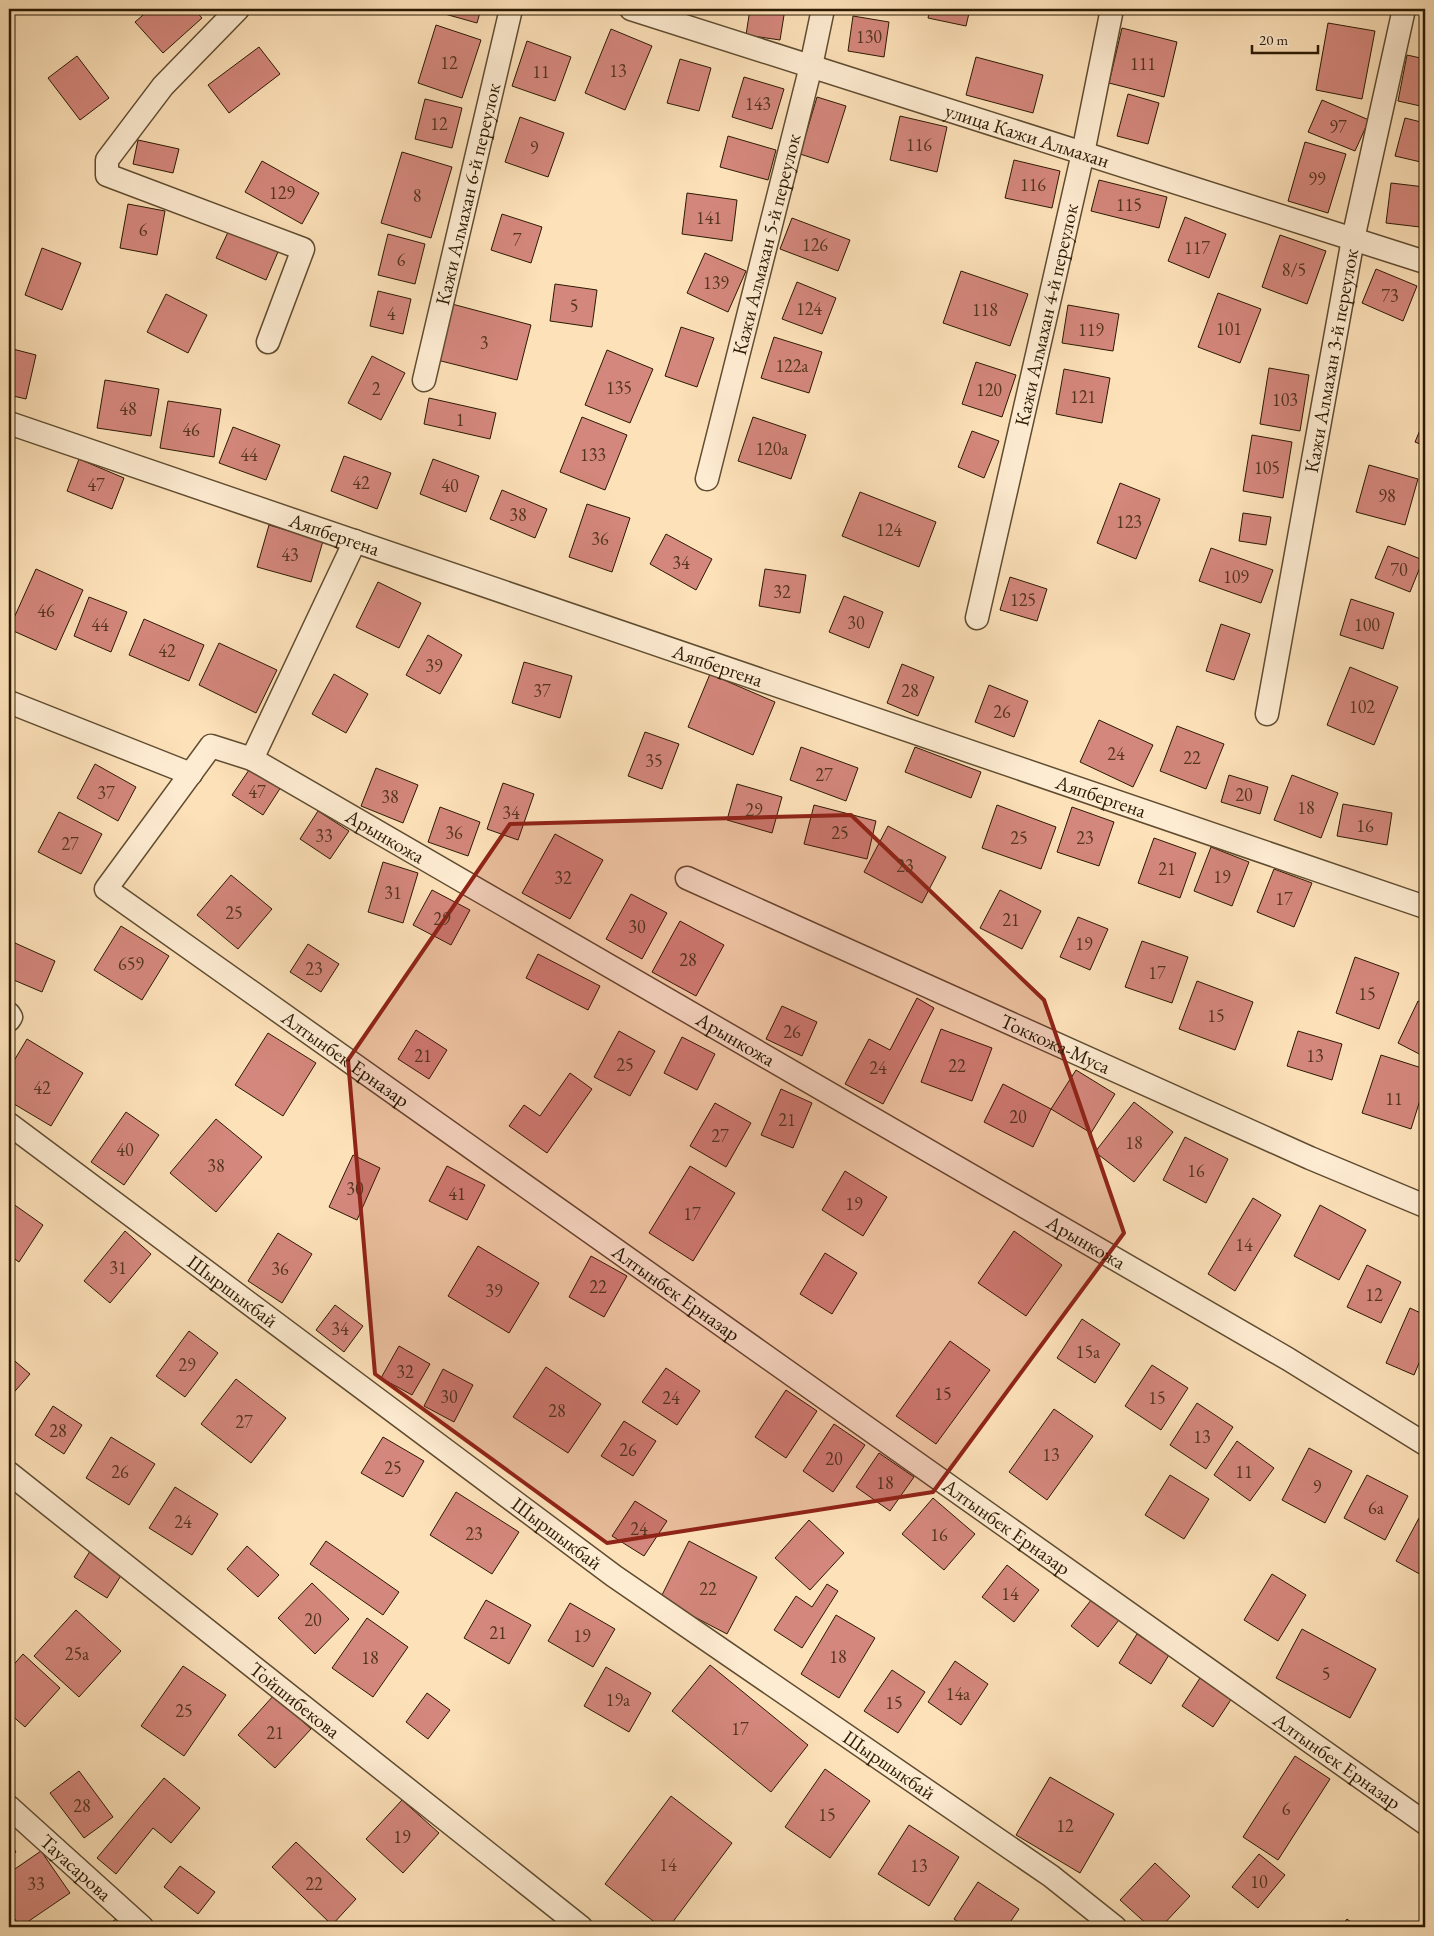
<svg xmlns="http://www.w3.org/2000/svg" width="1434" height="1936" viewBox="0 0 1434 1936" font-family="'EB Garamond',serif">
<rect width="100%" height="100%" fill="#fde1b9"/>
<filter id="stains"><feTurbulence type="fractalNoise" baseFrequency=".004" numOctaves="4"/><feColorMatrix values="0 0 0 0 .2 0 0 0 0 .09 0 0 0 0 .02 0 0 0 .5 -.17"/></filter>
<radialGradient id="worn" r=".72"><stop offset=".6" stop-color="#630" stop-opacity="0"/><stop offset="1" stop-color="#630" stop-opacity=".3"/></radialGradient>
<path fill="#d4877c" stroke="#2b1a02" d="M150,9h44l8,9 -39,35 -28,-31z
M427,9h54l-4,14z
M750,9h35l-5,31 -34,-5z
M930,9h40l-4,17 -38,-8z
M853,16l36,6 -5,35 -36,-6z
M1328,23l47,8 -13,68 -46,-9z
M436,25l45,15 -19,58 -44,-15z
M1122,28l55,14 -13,55 -55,-14z
M611,29l41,17 -27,64 -40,-17z
M527,41l44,16 -16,44 -43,-15z
M259,47l21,27 -51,39 -21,-28z
M1407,55l18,4v48l-27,-6z
M77,56l32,42 -29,22 -32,-42z
M976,57l67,18 -10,38 -67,-18z
M680,59l31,9 -12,43 -32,-8z
M744,77l40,12 -12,40 -40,-12z
M1128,94l31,9 -11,41 -31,-8z
M817,97l29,9 -18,57 -28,-9z
M425,99l37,9 -10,40 -37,-9z
M1322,100l47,20 -14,31 -47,-19z
M900,116l47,11 -10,45 -47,-12z
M520,117l44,16 -16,44 -43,-15z
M1405,118l20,5v40l-30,-7z
M728,136l48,14 -8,30 -48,-13z
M138,140l41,9 -6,24 -40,-9z
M1305,142l41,12 -18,59 -40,-12z
M402,152l50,15 -21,71 -50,-15z
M1014,160l46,11 -8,37 -47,-10z
M262,161l57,32 -17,31 -57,-32z
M1099,180l68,17 -8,31 -68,-17z
M1391,183l34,4 -5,40 -34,-4z
M687,193l50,7 -5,41 -50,-7z
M128,204l37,7 -8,44 -37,-7z
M502,214l40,13 -11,36 -40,-13z
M1185,217l41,17 -17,44 -41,-17z
M792,218l58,22 -12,31 -58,-22z
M229,230l49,22 -12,28 -50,-22z
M388,234l37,10 -10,40 -37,-9z
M1280,235l46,16 -19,53 -45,-17z
M42,248l39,15 -19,47 -37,-15z
M705,253l41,18 -18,41 -41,-19z
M1376,269l41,17 -14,35 -41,-18z
M961,271l67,23 -18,52 -67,-23z
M797,282l39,16 -14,36 -40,-15z
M555,284l42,6 -5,37 -42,-6z
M378,291l33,8 -8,35 -33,-8z
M1218,293l43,16 -21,54 -42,-16z
M166,294l41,21 -19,38 -41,-21z
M452,304l79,21 -14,55 -80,-20z
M1068,305l51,9 -6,37 -51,-8z
M681,327l33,11 -17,49 -32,-11z
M774,337l48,15 -13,41 -48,-15z
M9,348l27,7 -10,44 -17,-4z
M607,350l46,19 -23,54 -45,-18z
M372,356l33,17 -24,47 -33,-17z
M976,362l40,13 -14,42 -40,-13z
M1269,368l40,7 -9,56 -40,-7z
M1064,369l46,9 -8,45 -46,-9z
M105,380l54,9 -8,47 -54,-8z
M429,398l67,15 -6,26 -66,-15z
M168,401l53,8 -7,48 -54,-9z
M582,417l45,18 -22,55 -45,-18z
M753,417l53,18 -15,44 -53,-18z
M1425,418v28l-10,-4z
M233,427l47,18 -14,35 -47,-17z
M972,431l27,10 -15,37 -26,-11z
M1252,435l40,7 -9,56 -40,-7z
M344,456l47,17 -14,36 -46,-18z
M79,459l45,19 -12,31 -45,-18z
M433,459l46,17 -13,36 -46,-18z
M1369,465l49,14 -13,46 -49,-13z
M1120,483l40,16 -24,60 -39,-16z
M502,490l45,19 -12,29 -45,-19z
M860,492l76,30 -17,45 -77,-31z
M587,504l43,14 -18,54 -43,-15z
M1243,513l28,4 -5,28 -27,-4z
M269,525l54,16 -12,41 -54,-15z
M666,534l46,25 -16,31 -46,-26z
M1388,546l35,14 -13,32 -35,-14z
M1211,548l62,22 -12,33 -62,-22z
M36,569l47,21 -27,60 -47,-21z
M765,569l41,6 -6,38 -41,-7z
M1010,577l37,12 -10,32 -37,-11z
M378,582l43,21 -22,45 -43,-21z
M844,596l39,16 -14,36 -40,-16z
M89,597l38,15 -16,40 -37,-16z
M1351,599l43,14 -11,36 -43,-14z
M144,619l60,26 -15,36 -60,-26z
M1221,624l29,10 -16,46 -28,-9z
M428,635l34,20 -22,39 -34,-19z
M219,643l58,27 -21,43 -57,-28z
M524,662l48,14 -12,42 -48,-15z
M902,664l32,13 -16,39 -31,-13z
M1350,667l48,20 -24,58 -47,-20z
M334,674l34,20 -22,39 -34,-19z
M710,674l65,28 -22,53 -65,-28z
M989,685l39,16 -14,36 -39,-15z
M1099,720l54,25 -20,42 -53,-25z
M1177,726l47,18 -18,45 -46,-18z
M645,732l34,12 -17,45 -34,-13z
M801,747l57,21 -12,33 -56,-21z
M915,747l66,25 -10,26 -66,-26z
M95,764l41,23 -18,34 -41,-23z
M251,767l30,20 -18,28 -31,-20z
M376,768l42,17 -15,38 -42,-17z
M1229,775l39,12 -8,27 -39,-12z
M1292,775l46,18 -17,45 -47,-18z
M503,783l31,11 -16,46 -31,-11z
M737,784l45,13 -10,36 -45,-13z
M1343,804l49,9 -5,32 -50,-9z
M814,805l62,16 -9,38 -63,-15z
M997,805l59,22 -15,42 -59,-21z
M440,807l40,15 -12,34 -40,-14z
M1072,807l42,15 -15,44 -42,-14z
M318,811l31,20 -19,28 -30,-20z
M59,812l43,22 -21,40 -43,-22z
M888,826l58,31 -24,46 -58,-31z
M555,834l48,26 -33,59 -48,-26z
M1154,838l42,15 -16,45 -42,-15z
M1211,847l38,15 -17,44 -38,-15z
M383,862l35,11 -15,50 -35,-11z
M1274,869l38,14 -18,44 -37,-15z
M231,875l41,34 -34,40 -41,-34z
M432,890l38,20 -19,35 -38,-20z
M1000,890l41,21 -19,38 -42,-21z
M631,894l36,19 -25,46 -36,-20z
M1078,917l30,12 -18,41 -30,-13z
M680,921l44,24 -28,51 -44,-24z
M121,926l48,30 -27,44 -48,-30z
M1142,941l46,16 -16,46 -47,-16z
M15,943l40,18 -13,31 -33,-14v-21z
M308,944l31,20 -18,28 -31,-20z
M538,954l62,32 -12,24 -62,-32z
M1355,957l44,16 -20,56 -43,-16z
M1197,981l56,21 -18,48 -56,-21z
M917,998l17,10 -51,96 -38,-20 24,-45 21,11z
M1418,1001l7,4v52l-27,-14z
M782,1006l35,16 -15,34 -36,-17z
M941,1029l51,19 -20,53 -51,-19z
M416,1030l31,20 -18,29 -31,-20z
M619,1031l36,20 -25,45 -36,-19z
M1298,1031l44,13 -10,36 -45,-14z
M268,1033l48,30 -33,53 -48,-31z
M682,1037l33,17 -18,36 -33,-17z
M27,1039l56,34 -32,53 -42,-25v-32z
M1381,1055l44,14v15l-14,45 -49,-16z
M1076,1070l39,24 -24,39 -40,-24z
M570,1073l22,16 -45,64 -38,-27 15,-21 16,11z
M1003,1084l48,25 -18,38 -49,-25z
M781,1089l31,14 -19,45 -32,-13z
M1134,1102l39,30 -39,50 -39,-30z
M715,1103l36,20 -25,44 -36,-21z
M126,1112l33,23 -35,50 -33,-23z
M216,1119l46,38 -46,55 -46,-39z
M1185,1137l43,22 -22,44 -43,-23z
M353,1155l27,13 -23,52 -28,-13z
M447,1166l38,19 -18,35 -38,-19z
M690,1166l45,27 -42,68 -44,-28z
M845,1171l42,26 -24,39 -41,-26z
M1253,1198l28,17 -46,76 -27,-17z
M9,1201l34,24 -24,37 -10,-7z
M1320,1205l46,25 -27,50 -45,-24z
M125,1231l26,23 -41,49 -26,-22z
M1014,1231l48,34 -36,51 -48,-33z
M278,1233l34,21 -30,49 -34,-22z
M478,1246l61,37 -30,50 -61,-37z
M825,1253l32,20 -25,41 -32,-20z
M591,1256l36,20 -23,41 -35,-20z
M1367,1265l34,17 -20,41 -34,-16z
M335,1305l28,21 -19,26 -28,-22z
M1410,1308l15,7v34l-11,26 -28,-12z
M1082,1319l38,25 -25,39 -38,-25z
M189,1331l29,22 -33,44 -29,-21z
M950,1341l40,29 -54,74 -40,-28z
M399,1346l31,18 -18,31 -31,-17z
M9,1356l21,18 -21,24z
M1152,1365l36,23 -27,42 -36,-24z
M546,1367l55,37 -33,49 -55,-36z
M666,1368l34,23 -23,34 -35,-23z
M443,1369l30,16 -19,37 -30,-16z
M236,1379l50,39 -35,45 -50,-39z
M786,1390l31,21 -31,47 -31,-21z
M1197,1403l36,24 -27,42 -36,-24z
M53,1406l29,19 -18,29 -29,-19z
M1054,1409l39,27 -46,64 -38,-28z
M624,1421l32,20 -23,35 -32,-20z
M834,1424l31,21 -32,47 -30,-21z
M111,1437l44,27 -26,41 -43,-27z
M383,1437l41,24 -21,36 -42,-24z
M1237,1441l37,27 -24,33 -36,-26z
M1309,1448l43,23 -27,52 -43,-23z
M879,1453l35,24 -24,34 -34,-24z
M1170,1475l39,24 -25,40 -39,-24z
M1367,1475l41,21 -23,44 -41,-22z
M175,1487l43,27 -26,41 -43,-27z
M456,1492l63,40 -27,42 -62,-39z
M933,1498l42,36 -31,36 -42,-36z
M635,1501l32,20 -23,35 -32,-20z
M1419,1518l6,4v55l-29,-16z
M809,1520l35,33 -34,37 -35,-32z
M326,1541l73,51 -16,23 -73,-51z
M689,1541l68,36 -30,57 -67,-35z
M247,1546l32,29 -21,22 -31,-28z
M92,1548l33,21 -18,29 -33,-21z
M1007,1565l32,25 -25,32 -32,-25z
M1272,1574l34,21 -28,46 -34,-21z
M312,1583l37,36 -34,35 -37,-36z
M827,1584l11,7 -36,57 -28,-18 22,-34 16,11z
M1095,1595l27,21 -24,31 -27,-21z
M486,1600l45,25 -22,39 -45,-26z
M570,1603l45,26 -22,38 -45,-26z
M76,1610l45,41 -42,46 -45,-41z
M836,1615l39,23 -36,60 -38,-24z
M367,1618l41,29 -35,50 -41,-29z
M1302,1629l74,40 -26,49 -74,-40z
M1137,1634l32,21 -18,29 -32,-21z
M23,1654l37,34 -35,39 -16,-14v-43z
M955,1661l33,23 -27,41 -33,-23z
M710,1665l98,80 -37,47 -99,-81z
M183,1666l43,29 -42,61 -43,-30z
M606,1667l45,26 -22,39 -45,-26z
M892,1670l33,22 -27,41 -34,-22z
M1200,1678l32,20 -19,29 -31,-21z
M427,1693l23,17 -22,29 -22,-17z
M274,1695l37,34 -36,39 -37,-33z
M1295,1756l35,23 -52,81 -35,-23z
M825,1769l45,32 -40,57 -45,-31z
M79,1771l34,46 -29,21 -34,-45z
M1050,1777l64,37 -34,59 -64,-38z
M164,1778l36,30 -29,35 -18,-15 -37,46 -19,-16z
M671,1796l61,47 -63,84h-8l-56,-43z
M402,1800l37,33 -36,40 -37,-34z
M909,1825l50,32 -30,49 -51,-32z
M9,1841l7,11 -7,5z
M296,1842l60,57 -24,26 -60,-58z
M41,1851l29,42 -50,34 -11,-17v-37z
M1259,1854l26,21 -27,33 -26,-21z
M1155,1863l35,33 -29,31h-11l-30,-27z
M180,1866l35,26 -17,22 -34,-27z
M978,1882l41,27 -12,18h-41l-12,-8z
M116,1919l7,8h-18z
M1347,1919l10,8h-16z"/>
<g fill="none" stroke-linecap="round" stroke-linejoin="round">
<defs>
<g id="minor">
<path d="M238,9l-75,77 -56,74v15l196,74 -35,93"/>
<path id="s1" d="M631,9l794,253"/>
<path id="s2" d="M424,380l87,-371"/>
<path id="s3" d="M9,423l1416,484"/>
<path id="s4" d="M707,479l104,-413 12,-57"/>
<path id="s5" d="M355,541l-103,218 1036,600 137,85"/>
<path id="s6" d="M977,618l106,-465 29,-144"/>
<path d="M9,702l182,72"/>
<path id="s7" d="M1267,714l86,-475 51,-230"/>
<path id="s8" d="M252,759l-41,-13 -105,143 1319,934"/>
<path id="s9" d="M687,878l623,280 115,48"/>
<path d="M9,1014l2,3 -2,3"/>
<path id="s10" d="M9,1124l605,452 437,300 64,51"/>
<path id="s11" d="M9,1473l572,454"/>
<path id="s12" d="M9,1807l133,120"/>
</g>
</defs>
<use href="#minor" stroke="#604c30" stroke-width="25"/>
<use href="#minor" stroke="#feecd2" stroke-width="22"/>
</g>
<path fill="#8f2418" fill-opacity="0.2" stroke="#8f2418" stroke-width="4" stroke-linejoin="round" d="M851,815l193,185 80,233 -191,259 -326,51 -232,-169 -27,-314 162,-236z"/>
<g text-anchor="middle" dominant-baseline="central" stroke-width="4" stroke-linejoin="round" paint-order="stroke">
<g font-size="18" fill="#553520">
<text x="869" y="36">130</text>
<text x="449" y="62">12</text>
<text x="1143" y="63">111</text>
<text x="618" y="70">13</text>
<text x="541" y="71">11</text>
<text x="758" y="103">143</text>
<text x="439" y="123">12</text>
<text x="1338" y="126">97</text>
<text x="919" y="144">116</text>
<text x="534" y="147">9</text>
<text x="1317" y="178">99</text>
<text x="1033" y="184">116</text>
<text x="282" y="192">129</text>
<text x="417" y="195">8</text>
<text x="1129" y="204">115</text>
<text x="709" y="217">141</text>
<text x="143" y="229">6</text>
<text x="517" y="239">7</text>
<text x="815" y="244">126</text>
<text x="1197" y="247">117</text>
<text x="401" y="259">6</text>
<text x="1294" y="269">8/5</text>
<text x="716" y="282">139</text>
<text x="1390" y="295">73</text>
<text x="574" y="305">5</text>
<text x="809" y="308">124</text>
<text x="985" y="309">118</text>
<text x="391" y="313">4</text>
<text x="1229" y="328">101</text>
<text x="1091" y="329">119</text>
<text x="484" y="342">3</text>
<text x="792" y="365">122а</text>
<text x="619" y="387">135</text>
<text x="376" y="388">2</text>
<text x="989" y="389">120</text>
<text x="1083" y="396">121</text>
<text x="1285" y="399">103</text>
<text x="128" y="408">48</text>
<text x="460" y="419">1</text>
<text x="191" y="429">46</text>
<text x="772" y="448">120а</text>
<text x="249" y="454">44</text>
<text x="593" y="454">133</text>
<text x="1267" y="467">105</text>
<text x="361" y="482">42</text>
<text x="96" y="484">47</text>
<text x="450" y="485">40</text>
<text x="1387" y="495">98</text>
<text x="518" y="514">38</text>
<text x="1129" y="521">123</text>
<text x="889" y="529">124</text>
<text x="600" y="538">36</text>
<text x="290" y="554">43</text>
<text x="681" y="562">34</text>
<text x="1399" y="569">70</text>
<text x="1236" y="576">109</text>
<text x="782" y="591">32</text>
<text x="1023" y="599">125</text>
<text x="46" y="610">46</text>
<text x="856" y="622">30</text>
<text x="100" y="624">44</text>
<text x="1367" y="624">100</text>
<text x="167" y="650">42</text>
<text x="434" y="665">39</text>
<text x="542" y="690">37</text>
<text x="910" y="690">28</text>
<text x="1362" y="706">102</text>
<text x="1002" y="711">26</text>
<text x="1116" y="753">24</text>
<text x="1192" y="757">22</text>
<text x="654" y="760">35</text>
<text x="824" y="774">27</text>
<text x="257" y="791">47</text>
<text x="106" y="792">37</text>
<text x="1244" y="794">20</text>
<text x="390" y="796">38</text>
<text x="1306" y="807">18</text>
<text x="754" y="809">29</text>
<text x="511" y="812">34</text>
<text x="1365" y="825">16</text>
<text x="454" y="832">36</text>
<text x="840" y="832">25</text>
<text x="324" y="835">33</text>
<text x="1019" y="837">25</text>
<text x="1085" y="837">23</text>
<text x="70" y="843">27</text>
<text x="905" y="865">23</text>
<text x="1167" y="868">21</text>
<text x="1222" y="876">19</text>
<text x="563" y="877">32</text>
<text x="393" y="892">31</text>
<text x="1284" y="898">17</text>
<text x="234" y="912">25</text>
<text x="442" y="918">29</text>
<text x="1011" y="919">21</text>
<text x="637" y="926">30</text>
<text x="1084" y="943">19</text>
<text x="688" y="959">28</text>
<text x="131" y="963">659</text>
<text x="314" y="968">23</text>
<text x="1157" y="972">17</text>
<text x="1367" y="993">15</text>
<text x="1216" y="1015">15</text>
<text x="792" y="1031">26</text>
<text x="423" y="1055">21</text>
<text x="1315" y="1055">13</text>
<text x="625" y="1064">25</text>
<text x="957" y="1065">22</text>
<text x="878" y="1067">24</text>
<text x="42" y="1087">42</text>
<text x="1394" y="1098">11</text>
<text x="1018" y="1116">20</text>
<text x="787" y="1119">21</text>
<text x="720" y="1135">27</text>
<text x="1134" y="1142">18</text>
<text x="125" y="1149">40</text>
<text x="216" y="1165">38</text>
<text x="1196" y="1170">16</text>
<text x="355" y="1188">30</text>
<text x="457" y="1193">41</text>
<text x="854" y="1203">19</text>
<text x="692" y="1213">17</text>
<text x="1244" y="1244">14</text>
<text x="118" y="1267">31</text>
<text x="280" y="1268">36</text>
<text x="598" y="1286">22</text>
<text x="494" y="1290">39</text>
<text x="1374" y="1294">12</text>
<text x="340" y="1328">34</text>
<text x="1088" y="1351">15а</text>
<text x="187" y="1364">29</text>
<text x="405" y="1371">32</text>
<text x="943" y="1393">15</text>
<text x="449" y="1396">30</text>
<text x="671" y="1397">24</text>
<text x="1157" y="1397">15</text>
<text x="557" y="1410">28</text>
<text x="244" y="1421">27</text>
<text x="58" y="1430">28</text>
<text x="1202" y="1436">13</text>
<text x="628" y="1449">26</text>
<text x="1051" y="1454">13</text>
<text x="834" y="1458">20</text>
<text x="393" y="1467">25</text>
<text x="120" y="1471">26</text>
<text x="1244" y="1471">11</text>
<text x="885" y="1482">18</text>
<text x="1317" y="1486">9</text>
<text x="1376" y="1507">6а</text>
<text x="183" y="1521">24</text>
<text x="639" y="1528">24</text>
<text x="474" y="1533">23</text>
<text x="939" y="1534">16</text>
<text x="708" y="1588">22</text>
<text x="1010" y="1593">14</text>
<text x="313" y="1619">20</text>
<text x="498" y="1632">21</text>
<text x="582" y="1635">19</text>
<text x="77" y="1653">25а</text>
<text x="838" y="1656">18</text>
<text x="370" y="1657">18</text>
<text x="1326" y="1673">5</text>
<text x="958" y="1693">14а</text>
<text x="618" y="1699">19а</text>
<text x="894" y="1702">15</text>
<text x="184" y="1710">25</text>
<text x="740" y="1728">17</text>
<text x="275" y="1732">21</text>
<text x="82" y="1805">28</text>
<text x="1286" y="1808">6</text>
<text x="827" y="1814">15</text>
<text x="1065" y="1825">12</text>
<text x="402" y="1836">19</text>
<text x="668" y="1864">14</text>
<text x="919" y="1865">13</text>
<text x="1259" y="1881">10</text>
<text x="36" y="1883">33</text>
<text x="314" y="1883">22</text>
</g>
<g font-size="20" fill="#2b1a02" stroke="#feecd2">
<text stroke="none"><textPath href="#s1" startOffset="416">улица Кажи Алмахан</textPath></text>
<text stroke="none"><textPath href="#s2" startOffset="191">Кажи Алмахан 6-й переулок</textPath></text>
<text stroke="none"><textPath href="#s4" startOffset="242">Кажи Алмахан 5-й переулок</textPath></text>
<text stroke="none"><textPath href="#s6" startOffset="311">Кажи Алмахан 4-й переулок</textPath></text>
<text stroke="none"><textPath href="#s7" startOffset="359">Кажи Алмахан 3-й переулок</textPath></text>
<text stroke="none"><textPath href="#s3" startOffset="344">Аяпбергена</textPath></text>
<text stroke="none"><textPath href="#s3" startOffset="749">Аяпбергена</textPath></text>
<text stroke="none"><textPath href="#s3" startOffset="1154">Аяпбергена</textPath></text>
<text stroke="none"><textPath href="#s5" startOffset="395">Арынкожа</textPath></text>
<text stroke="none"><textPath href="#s5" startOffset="800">Арынкожа</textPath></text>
<text stroke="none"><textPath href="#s9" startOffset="404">Токкожа-Муса</textPath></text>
<text stroke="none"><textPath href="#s8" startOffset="514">Алтынбек Ерназар</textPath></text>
<text stroke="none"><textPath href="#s5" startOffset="1205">Арынкожа</textPath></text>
<text stroke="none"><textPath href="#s10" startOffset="279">Шыршыкбай</textPath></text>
<text stroke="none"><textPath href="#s8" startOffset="919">Алтынбек Ерназар</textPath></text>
<text stroke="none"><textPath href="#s8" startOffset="1324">Алтынбек Ерназар</textPath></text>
<text stroke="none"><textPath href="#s10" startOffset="684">Шыршыкбай</textPath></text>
<text stroke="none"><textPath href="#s11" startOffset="365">Тойшибекова</textPath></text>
<text stroke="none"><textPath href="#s8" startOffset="1729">Алтынбек Ерназар</textPath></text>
<text stroke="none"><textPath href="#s10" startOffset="1089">Шыршыкбай</textPath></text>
<text stroke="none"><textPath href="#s12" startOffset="90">Тауасарова</textPath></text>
</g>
</g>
<rect width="1434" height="1936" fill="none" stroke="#fde1b9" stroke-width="30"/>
<rect x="10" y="10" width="1414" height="1916" fill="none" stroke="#2b1a02" stroke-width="2.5"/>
<rect x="15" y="15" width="1404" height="1906" fill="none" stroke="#2b1a02"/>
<path d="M1252 45v8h66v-8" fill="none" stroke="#2b1a02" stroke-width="2.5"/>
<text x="1259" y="45" font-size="15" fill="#2b1a02" stroke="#feecd2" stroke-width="4" paint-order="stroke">20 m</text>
<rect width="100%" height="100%" filter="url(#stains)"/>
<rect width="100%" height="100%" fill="url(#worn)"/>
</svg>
